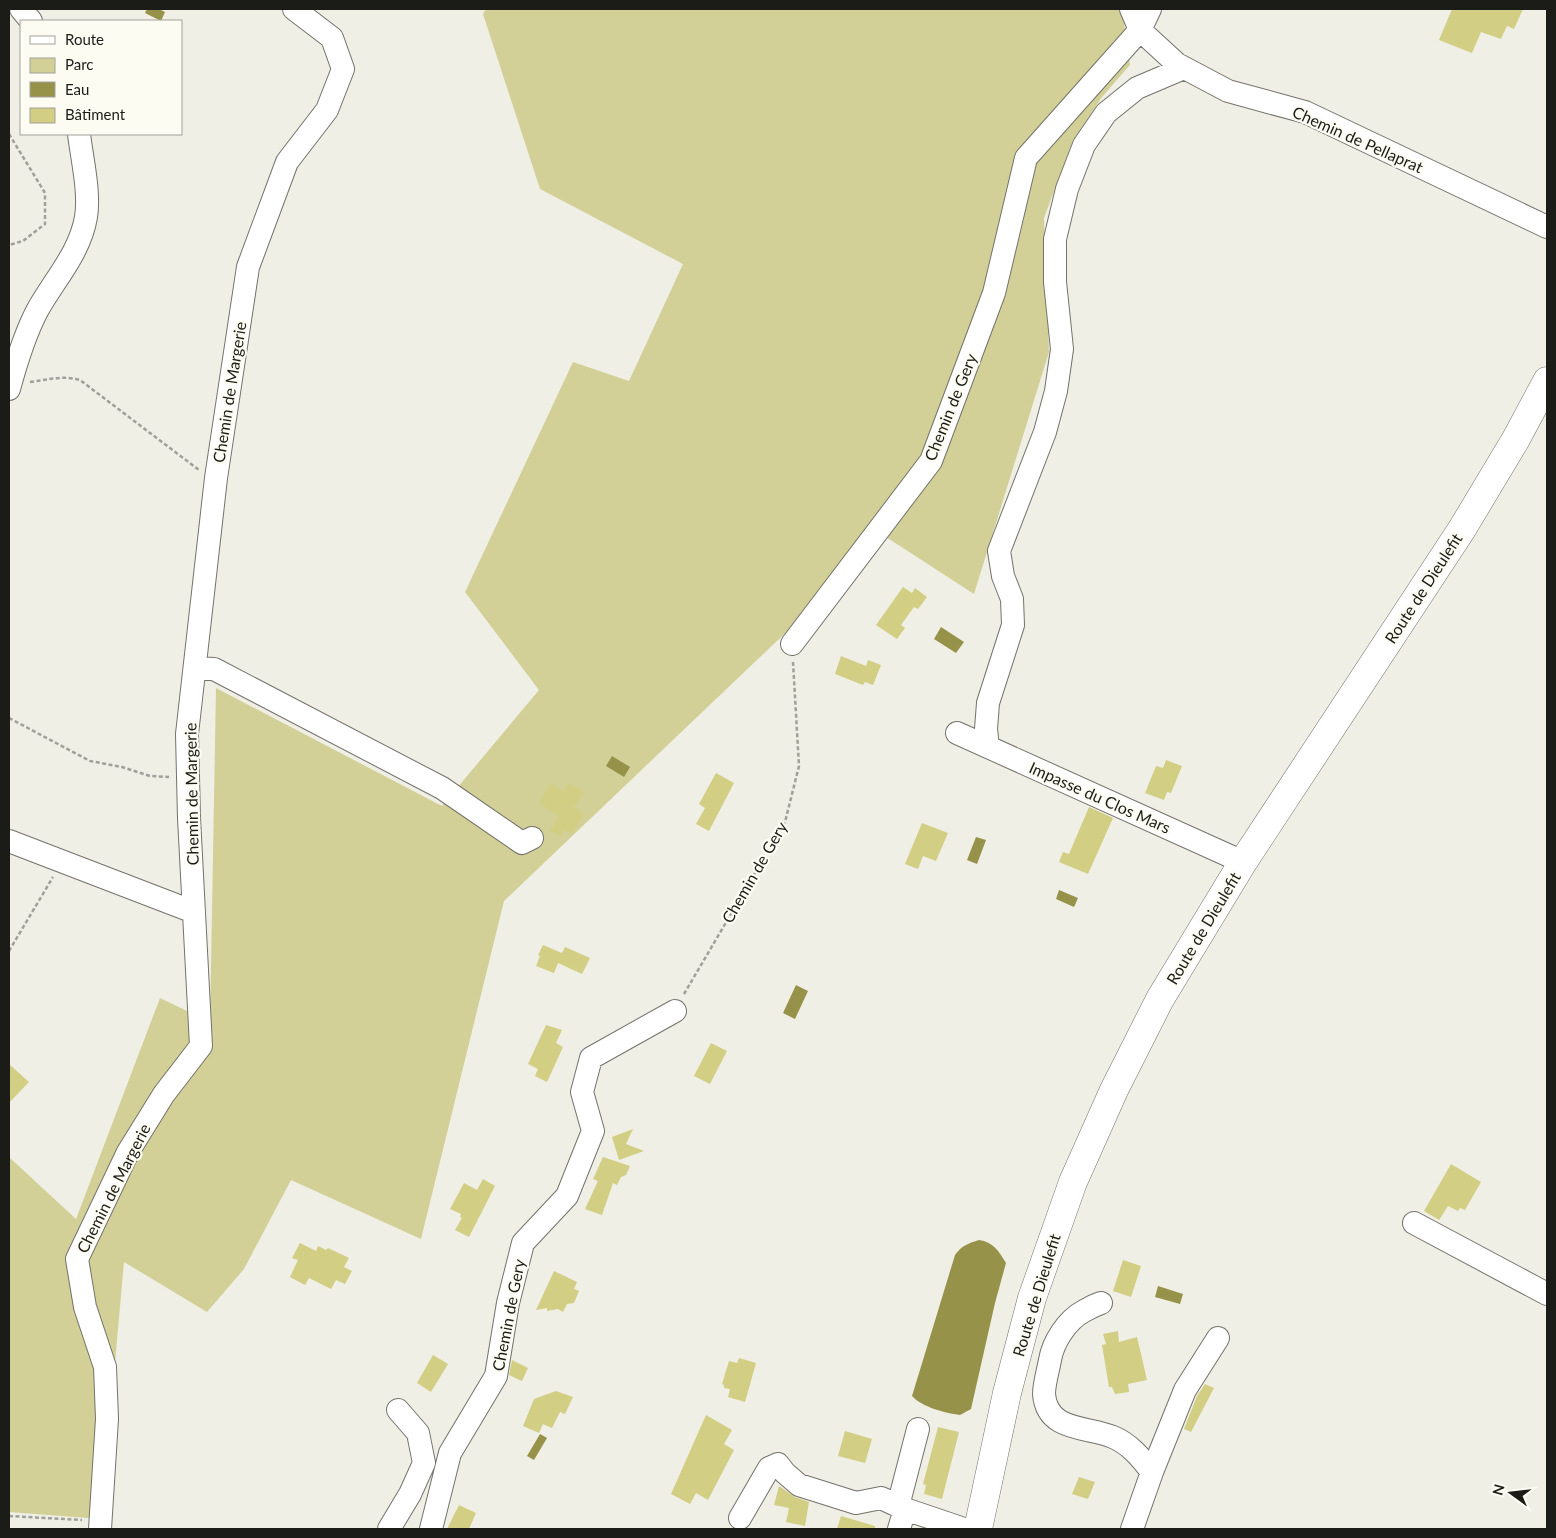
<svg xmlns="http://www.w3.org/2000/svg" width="1556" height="1538" viewBox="0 0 1556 1538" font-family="Lato,sans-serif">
<rect width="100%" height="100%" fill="#efefe6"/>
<path fill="#d2d097" d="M486,9h636l8,56 -28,32 -29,43 -29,78 5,134 -75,242 -88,-57 -382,364 -83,338 -130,-59 -47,89 -37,43 -83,-50 -23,257 -92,-7v-355l67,62 84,-221 50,24 6,-334 226,118 97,-116 -74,-98 108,-230 56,19 54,-117 -143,-75 -57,-175z"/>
<path fill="#979249" d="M147,9h12l6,3 -4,9 -16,-8z
M941,627l23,15 -8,11 -22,-14z
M612,756l18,11 -6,10 -18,-11z
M976,837l10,3 -9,24 -10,-4z
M1059,890l19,8 -4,9 -18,-8z
M796,985l12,6 -13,28 -12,-6z
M979,1240c14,2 20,11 27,23l-11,40 -24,106 -11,6c-15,-2 -38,-8 -48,-19l43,-141c6,-9 14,-12 24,-15z
M1158,1286l25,8 -3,10 -25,-7z
M540,1434l7,4 -13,22 -7,-4z"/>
<path fill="#d2ce83" d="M1452,9h71l-9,20 -7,-3 -6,13 -20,-7 -9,21 -33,-13z
M903,587l9,6 3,-5 12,9 -9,12 -4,-2 -13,18 4,3 -8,11 -21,-14z
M841,656l25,10 2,-6 13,5 -8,20 -8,-3 -2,3 -28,-11z
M1166,760l16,6 -11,27 -4,-1 -3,8 -19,-7 11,-27 7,2z
M716,773l18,10 -25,48 -13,-7 9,-16 -6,-4z
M569,783l15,9 -10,15 10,7 -12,20 -8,-4 -4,6 -10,-5 9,-15 -20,-13 11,-19 13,7z
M1089,807l24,11 -25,56 -29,-12 4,-10 6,2z
M922,823l26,10 -12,28 -13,-5 -5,13 -13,-5z
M543,945l19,8 3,-6 25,11 -8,16 -24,-11 -4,10 -18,-7 4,-10 -2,-1z
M546,1025l16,5 -6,13 7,4 -16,35 -12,-6 3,-7 -10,-5z
M711,1043l16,8 -17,33 -16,-8z
M9,1064l20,18 -20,21z
M633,1129l-7,15 18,7 -25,9 -7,-23z
M603,1157l27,9 -4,9 -5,2 -4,8 -4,-2 -11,32 -17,-6 13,-28 -5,-2z
M1451,1164l30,18 -16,28 -5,-2 -2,3 -10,-5 -9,14 -15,-9z
M483,1179l12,7 -26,51 -14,-7 7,-12 -2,-1 1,-3 -11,-5 14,-26 13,7z
M300,1243l16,8 2,-5 8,4 2,-2 21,10 -5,9 8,4 -7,13 -9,-4 -5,9 -22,-11 -4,7 -15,-8 8,-17 -6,-2z
M1123,1260l18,6 -10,31 -18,-6z
M554,1271l23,11 -3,7 5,2 -5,12 -7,1 -4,8 -5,-3 -11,2v-3l-11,2z
M1118,1331l1,11 18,-5 10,43 -19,4 1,8 -14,2 -3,-7h-3l-7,-42 4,-1 -3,-10z
M433,1355l15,9 -17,28 -14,-9z
M739,1358l17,5 -11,39 -17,-5 2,-8 -6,-1v-3l-2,-1 7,-23 8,2z
M512,1360l16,8 -6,13 -13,-6z
M1205,1384l9,4 -23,44 -7,-3 13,-33z
M556,1391l17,6 -8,17 -5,-2 -8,16 -9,-4 -4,9 -16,-7 11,-27z
M706,1415l26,15 -8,14 10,6 -26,50 -12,-7 -6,11 -19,-10z
M938,1427l21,5 -17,67 -18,-5 2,-9 -3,-1z
M845,1431l27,8 -7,24 -27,-7z
M1079,1477l16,5 -7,17 -16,-5z
M779,1486l16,11 14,5 -4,24 -19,-4 3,-14 -15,-3z
M459,1505l17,8 -7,16h-22z
M841,1516l34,10v3h-38z"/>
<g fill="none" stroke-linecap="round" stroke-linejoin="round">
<defs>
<path id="minor" d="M21,9l10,12
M1131,9l9,21 37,34 51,27 77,21 242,115
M9,389c7,-26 15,-53 28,-78 17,-31 43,-58 49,-94 4,-25 -4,-58 -7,-83
M792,644l139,-183 63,-168 32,-135 114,-128 10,-21
M195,668l19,1 228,119 80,55 10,-5
M957,733l286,129
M988,747l-2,-18 2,-26 25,-78 -1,-26 -9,-23 -4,-25 46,-119 11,-41 6,-42 -7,-67v-43l12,-50 17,-44 22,-32 31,-25 47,-20
M9,841l185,71
M1414,1223l133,71
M1101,1303c-6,2 -12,5 -17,8 -17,9 -31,31 -34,49 -2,11 -6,24 -6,34 3,38 43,32 69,43 17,7 28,21 39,35
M898,1506l20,-77
M740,1518l29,-50 9,-4 7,9 14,12 57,18 25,-5 24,11 59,20
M100,1529l7,-110 -2,-52 -20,-60 -8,-48 51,-107 36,-58 37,-48 -12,-228 -2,-84 29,-256 32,-211 39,-105 40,-52 16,-41 -11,-31 -38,-29
M389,1529l21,-35 14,-31 -6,-30 -20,-23
M431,1529l19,-76 46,-77 12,-73 15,-60 44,-47 26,-65 -11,-39 9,-34 84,-47
M899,1529l6,-20
M1132,1529l20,-57 33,-82 33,-52"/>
<path id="major" d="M978,1529l29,-136 25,-95 41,-116 41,-92 46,-91 83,-137 219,-333 54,-90 31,-58"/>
</defs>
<use href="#minor" stroke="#73726b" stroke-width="24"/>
<use href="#major" stroke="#73726b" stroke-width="29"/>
<path stroke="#a0a09a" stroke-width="2.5" stroke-dasharray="4 2.5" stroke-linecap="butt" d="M9,134l36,59v31l-22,17 -14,4
M30,382c17,-2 33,-7 50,-2l119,90
M9,718l81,43 32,6 28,9 19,1
M9,951l44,-74
M684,994l101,-172 14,-56 -6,-104
M9,1516l73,4"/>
<use href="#minor" stroke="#fff" stroke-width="22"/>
<use href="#major" stroke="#fff" stroke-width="28"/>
</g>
<g text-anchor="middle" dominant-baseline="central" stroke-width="4.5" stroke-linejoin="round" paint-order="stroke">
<g font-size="16" fill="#1b1b18" stroke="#fcfcf3">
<text transform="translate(1358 139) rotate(24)">Chemin de Pellaprat</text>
<text transform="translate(229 392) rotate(-81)">Chemin de Margerie</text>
<text transform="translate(950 407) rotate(-68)">Chemin de Gery</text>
<text transform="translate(1423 588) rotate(-57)">Route de Dieulefit</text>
<text transform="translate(191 794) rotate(-91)">Chemin de Margerie</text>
<text transform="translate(1100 797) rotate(24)">Impasse du Clos Mars</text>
<text transform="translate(754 872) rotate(-60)">Chemin de Gery</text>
<text transform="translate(1203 928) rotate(-59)">Route de Dieulefit</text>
<text transform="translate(113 1188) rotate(-63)">Chemin de Margerie</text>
<text transform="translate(1036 1295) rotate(-73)">Route de Dieulefit</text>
<text transform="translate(508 1315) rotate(-79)">Chemin de Gery</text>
</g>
</g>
<rect width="1556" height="1538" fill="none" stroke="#1b1b18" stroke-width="20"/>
<rect x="20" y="20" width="162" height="115" fill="#fcfcf3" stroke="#a2a29b"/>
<rect x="30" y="36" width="25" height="8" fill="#ffffff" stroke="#a2a29b"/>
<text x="65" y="45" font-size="15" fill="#1b1b18">Route</text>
<rect x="30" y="58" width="25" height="15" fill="#d2d097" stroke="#a2a29b"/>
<text x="65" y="70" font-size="15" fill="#1b1b18">Parc</text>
<rect x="30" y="82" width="25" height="15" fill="#979249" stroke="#a2a29b"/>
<text x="65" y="95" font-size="15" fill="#1b1b18">Eau</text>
<rect x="30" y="108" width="25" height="15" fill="#d2ce83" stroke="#a2a29b"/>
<text x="65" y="120" font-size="15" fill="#1b1b18">Bâtiment</text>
<g transform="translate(1511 1493) rotate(285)" stroke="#fcfcf3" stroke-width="4" paint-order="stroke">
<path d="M0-4L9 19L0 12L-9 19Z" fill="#1b1b18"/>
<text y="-8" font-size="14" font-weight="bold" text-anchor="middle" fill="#1b1b18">N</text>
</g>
</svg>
